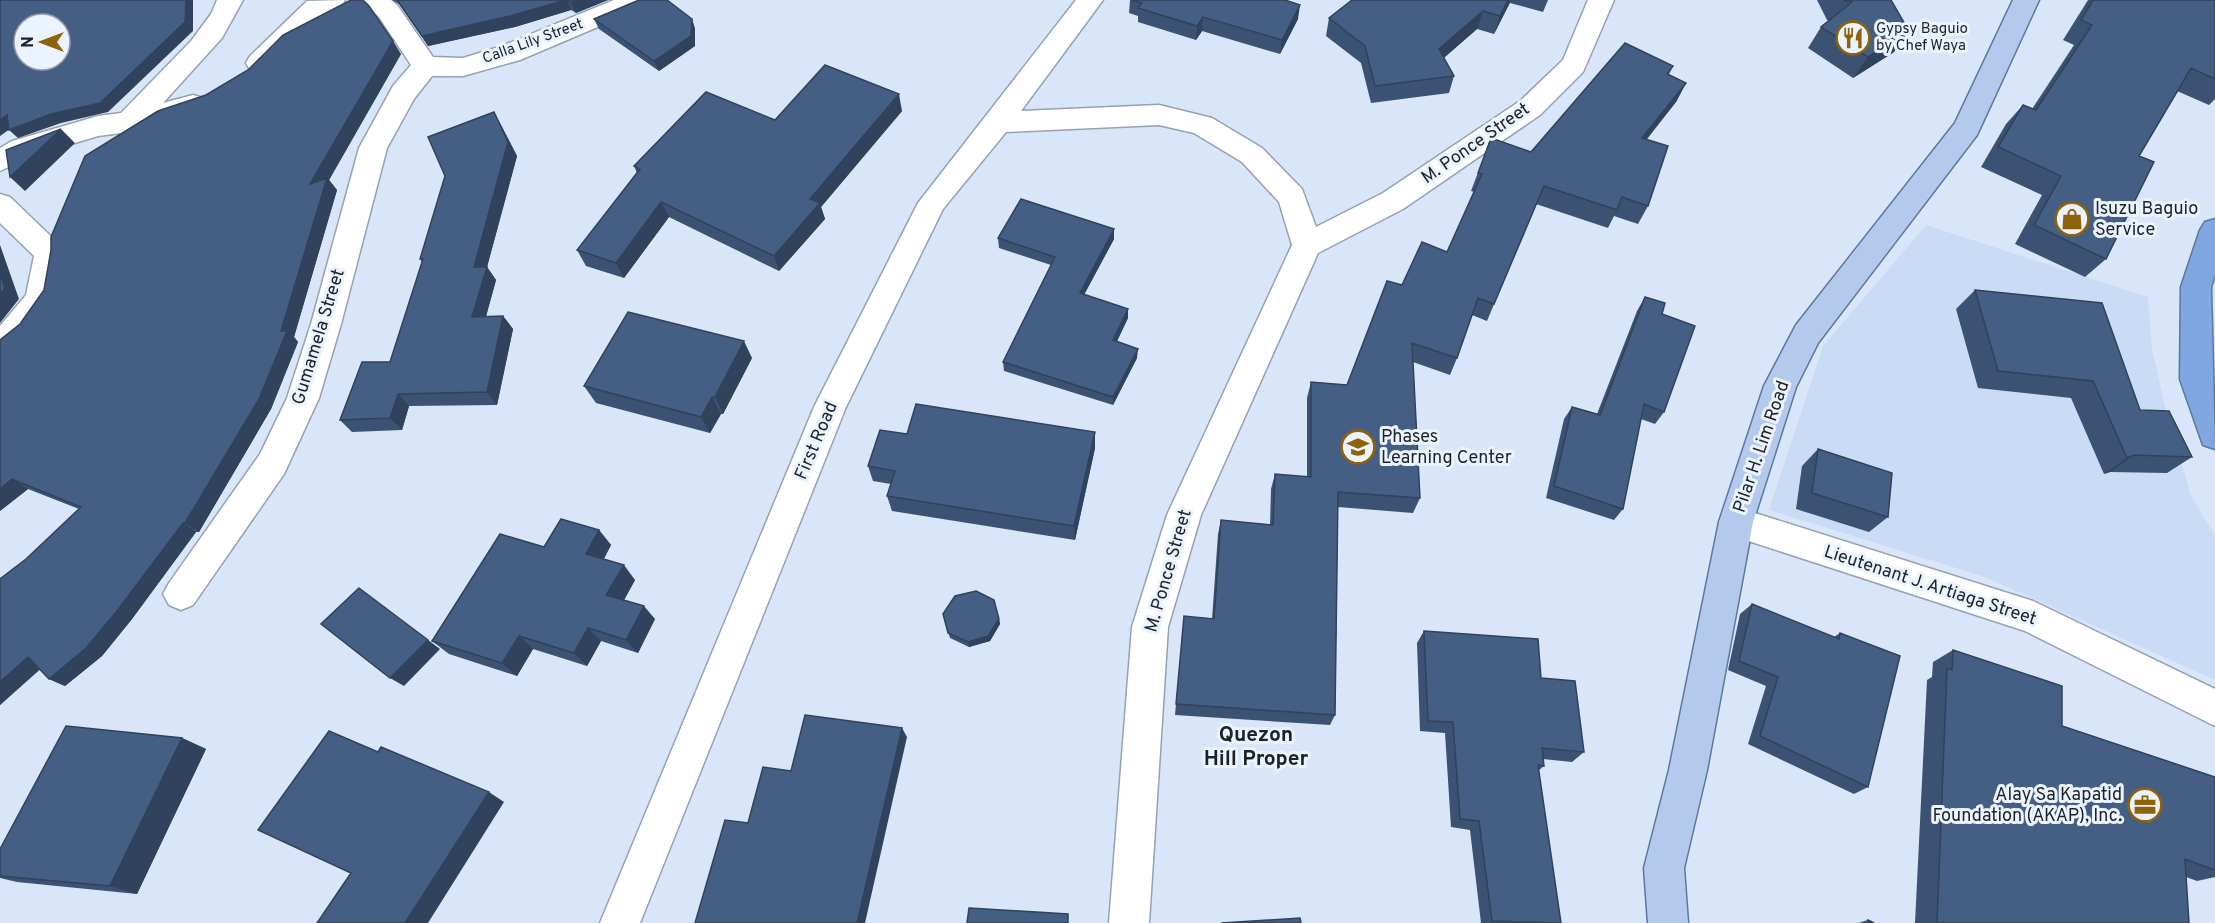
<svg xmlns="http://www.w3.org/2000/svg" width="2215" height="923" viewBox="0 0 2215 923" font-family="Overpass,sans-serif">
<rect width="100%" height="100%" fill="#d9e6f9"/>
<path fill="#cadcf5" d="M1926,225l222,72 4,51 12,54 27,94 24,39v145l-230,-103 -216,-67 54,-164z"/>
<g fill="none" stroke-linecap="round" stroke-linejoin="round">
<defs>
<path id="minor" d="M217,0h26l-21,38 -59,65 30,-8 10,3 4,7 -4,7 -74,20 -31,4 -66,20 -32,15v-23l12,-7 86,-25 23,-3 70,-72 20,-27z
M345,0l-4,6 -16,7 -57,57 -9,2 -9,-2 -4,-7 4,-7 57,-55z
M362,0h29l6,5 36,52 30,1 39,-12 112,-46h37l-4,6 -127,54 -57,16h-31l-18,23 -27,49 -46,176 -22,74 -35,76 -91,131 -12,5 -12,-5 -6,-11 6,-11 91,-129 27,-56 24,-74 48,-176 34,-62 18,-21 -32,-48z
M1076,0h27l-82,111 138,-6 53,13 50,30 40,41 14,38 67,-34 137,-92 43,-41 25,-60h26l-31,72 -43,43 -137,94 -85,44 -117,262 -33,112 -19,296h-40l23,-296 35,-112 125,-270 -13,-43 -37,-40 -48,-29 -35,-8 -153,7 -63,77 -97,198 -206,516h-40l214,-516 104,-204z
M0,194l10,3 50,48c5,10 2,16 1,27 -2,9 -2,20 -5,28 -9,21 -35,50 -56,57v-31l26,-31 8,-39 -34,-33z
M1736,507l297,94 182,88v37l-190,-95 -301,-98 -5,-11 5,-11z"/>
<path id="major" d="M2013,0h26l-62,135 -159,208 -22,44 -43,135 -46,248 -23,98 4,55h-40l-4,-55 25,-98 50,-248 45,-136 32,-61 159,-202z"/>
<path id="highway" d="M2215,219v56l-4,12 4,162 -12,-4 -23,-66 1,-92 19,-57 5,-8z"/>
</defs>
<use href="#minor" stroke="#95a2b3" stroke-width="3"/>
<use href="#major" stroke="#5d789f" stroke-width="3"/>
<use href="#highway" stroke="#5d789f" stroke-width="3"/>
<use href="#minor" fill="#fff" fill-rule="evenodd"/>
<use href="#major" fill="#b3caec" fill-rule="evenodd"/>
<use href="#highway" fill="#80a7df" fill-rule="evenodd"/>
</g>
<path fill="#3b5272" d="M392,0h216l-32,13 -5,-3 -56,17 -87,19 -29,-42z
M1130,0h155l13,19 -18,35 -78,-23 -6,9 -58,-18v-6l-9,-3z
M1352,0h196l-5,12 -33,-9 -16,31 -17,-5 -33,29 10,18 -5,17 -78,10 -10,-40 -35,-27 3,-18z
M1817,0h74l3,52 -41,26 -45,-30 13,-21 8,-6 -2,-1z
M2088,0h127v99l-6,6 -32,-14 -38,65 -33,103 -21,18 -70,-33 27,-49 -61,-28 25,-43 17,-19 9,4 42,-64 -11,-5z
M594,19h98l3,10v17l-36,25 -60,-42z
M401,54l-72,126 8,10 -43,147 4,5 -27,67 -72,123h-3l-64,87 -30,37 -37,30 -16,-7 -9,-10 -40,36v-126l26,-20 53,-50 -51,-20 -28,22v-171l20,-16 186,-229 42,-25z
M1673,66l-4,8 17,9 -10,19 -30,37 2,67 -10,18 -24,-8 -6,12 -72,-24 -49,117 -15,-6 -15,43 -7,17 -37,-13 7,136 -7,15 -75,-6 -3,208 -5,10 -155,-10 9,-99 28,3 6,-85 3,-14 49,5 1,-36 4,-15 32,3v-79l4,-16 36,3 55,-100 45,-33 27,-60 -3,-1 20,-53 40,14z
M902,111l-81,96 4,12 -46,52 -110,-54 -45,61 -38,-12 -9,-16 60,-77 -3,-7 141,-46z
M494,112l8,15 15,29 -30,111 9,13 -10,37 17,-1 10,13 -16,76 -88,1 -7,24 -50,2 -12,-12 50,-58 32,-100 -2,-3z
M1114,229v10l-30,56 44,14v9l-12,24 21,16 -24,47 -109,-34 -1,-9 48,-97 -52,-17 -1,-10z
M1975,290l165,120 52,47 -25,16 -57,-1 -6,2 -33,-76 -93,-10 -22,-79z
M1645,297l17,17 2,98 -9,12 -14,-5 -18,90 -9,11 -68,-22 18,-79 8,-12 25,7 40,-103z
M752,358l-29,56h-2l-11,19 -114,-30 -12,-17z
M907,434l188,14 -20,92 -183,-29 -5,-15 4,-12 -18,-3 -5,-15z
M1818,449l70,68 -19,15 -73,-23 6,-43z
M599,530l12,15 -7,14 31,21 -11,20 31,19 -17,34 -37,-12 -14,25 -54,-17 -16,27 -68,-22 -17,-13 112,-94z
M1752,604l82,33 6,-4 28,154 -14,7 -106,-50 18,-58 -38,-16 12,-56z
M943,614l56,5 1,5 -10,17 -21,6 -19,-9z
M1424,631l117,47 43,74 -12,10 -29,-3 1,7 -6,5 23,152h-80l-11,-93 -19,-3 -6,-94 -25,-2 -3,-88z
M1953,650l109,76 153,51v100l-18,4 -11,-4 3,46h-274l12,-243 5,-3 1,-15z
M182,738l24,11 -69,145 -120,-12 -17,-4v-29z
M1868,920l6,3h-16z"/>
<path fill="#30425c" d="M186,0h7v31l-85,81 -47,11 -43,15 -9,-8z
M567,0l4,10 -56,17 -87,19 -6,-10z
M578,0h30l-32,13 -5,-10z
M1508,0h3l-17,34 6,-18z
M1300,5l-2,14 -18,35 2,-14z
M1483,11l-6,18 -43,37 5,-17z
M1203,17l-1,14 -6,9 1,-14z
M692,19l3,10v17l-36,25 -5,-10z
M1909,31l-15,21 -41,26 15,-21z
M393,41l8,13 -72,126 8,10 -43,147 4,5 -27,67 -72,123 -14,-9 96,-192 29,-147z
M1686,83l-10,19 -43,55 9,-19z
M899,94l3,17 -81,96 4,12 -46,52 -5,-15 36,-57z
M494,112l8,15 15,29 -30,111 9,13 -14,50 -10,-13 2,-50z
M7,115l10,9 -17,12v-16z
M61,129l14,14 -50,48 -15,-14z
M661,202l8,15 -45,61 -8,-15z
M1114,229v10l-34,63v-9z
M0,245l19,54 -19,24z
M1128,309v9l-15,32v-10z
M503,316l10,13 -16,76 -10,-13z
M744,341l8,17 -29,56 -8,-17z
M1138,349l-1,9 -24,47v-8z
M398,394l11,12 -7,24 -12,-12z
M712,397l9,17 -11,19 -9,-16z
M1095,432v16l-20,92 -1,-14z
M2134,455l-24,17 -6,2 23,-16z
M12,479l16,10 -28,22v-22z
M183,523l13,9 -64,87 -30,37 -37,30 -16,-7z
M599,530l12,15 -13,23 -12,-14z
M624,565l11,15 -16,29 -13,-14z
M644,606l11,13 -17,34 -12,-13z
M999,619l1,5 -10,17 -21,6 -1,-5z
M588,628l13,13 -14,25 -13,-13z
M519,636l14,13 -16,27 -15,-13z
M428,640l12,9 -36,37 -14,-8z
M28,657l17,8 -45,40v-23z
M902,728l5,9 -42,186h-8z
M182,738l24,11 -69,145 -27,-8z
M489,792l15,10 -76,121h-23z"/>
<path fill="#455f84" stroke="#30425c" stroke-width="1.5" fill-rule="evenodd" d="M0,0h186l-1,22 -85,81 -49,11 -42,16 -2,-15 -7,5zM24,24h36v36h-36z
M351,0h12l6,6 24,35 -83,143 17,-6 -46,153h6l-28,68 -74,124h-2l-66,88 -31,37 -37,31 -21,-22 -28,25v-103l26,-20 55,-52 -69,-28 -12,10v-149l20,-16 24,-34 7,-40v-13l34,-81 73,-45 48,-16 42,-25 35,-35z
M397,0h169l-56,16 -88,20z
M567,0h11l-7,3z
M639,0h28l25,19 -1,17 -37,25 -60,-42z
M1132,0h153l15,5 -18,35 -79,-23 -6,9 -59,-18 4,-5z
M1352,0h156l-8,16 -17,-5 -44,38 15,27 -79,10 -10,-40 -36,-28z
M1843,0h48l18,31 -41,26 -47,-30 31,-25z
M2093,0h122v79l-24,-11 -52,88 15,6 -48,97 -72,-34 27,-49 -63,-29 25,-42 13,5 56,-85 -11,-5z
M1625,43l48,23 -6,8 19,9 -44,55 26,8 -20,60 -26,-9 -5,13 -73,-24 -50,118 -16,-6 -21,60 -45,-15 8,155 -82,-6 -3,223 -159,-11 8,-88 30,3 7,-99 52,5 2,-51 36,3v-95l36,3 40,-104 15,4 20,-43 25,10 35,-78 -4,-1 13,-35 40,14z
M825,65l74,29 -89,105 10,4 -46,53 -113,-54 -45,61 -39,-13 63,-81 -6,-3 72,-74 69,28z
M494,112l14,30 -34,125h13l-15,50 31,-1 -16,76 -89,2 -8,24 -50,2 22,-58h28l33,-103h-3l25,-83 -17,-39z
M61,129l-51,48 -4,-27z
M1021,199l93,30 -34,64 48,16 -15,31 25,9 -25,48 -110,-35 52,-105 -57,-19z
M0,274l5,14 -5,6z
M1975,290l127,13 38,107 29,1 23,46 -58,-2 -7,3 -34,-77 -95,-10z
M1645,297l20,6 -3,11 33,12 -31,86 -20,-8 -21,105 -69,-23 18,-79 28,8z
M628,312l116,29 -29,56h-3l-11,20 -117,-31z
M916,404l179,28 -21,94 -187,-30 8,-25 -27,-5 12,-36 27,4z
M1818,449l74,24 -4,44 -76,-24z
M561,519l38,11 -13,24 38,11 -18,30 38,11 -18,34 -38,-12 -14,25 -55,-17 -17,27 -70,-22 68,-107 44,13z
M359,588l69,52 -38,38 -69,-54z
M976,591l18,9 5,19 -11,17 -20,6 -20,-9 -5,-19 12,-18z
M1752,604l87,35 1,-6 60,23 -32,131 -108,-51 18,-59 -39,-16z
M1424,631l114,8 3,39 34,3 9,71 -42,-4 2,18 -6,-1 23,158 -69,-2 -13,-100 -19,-2 -7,-97 -25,-1z
M1953,650l109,36v40l153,51v93l-30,-11 4,64h-252l10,-255 5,2z
M805,715l97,13 -45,195h-162l30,-103 23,3 15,-56 28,4z
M66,726l116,12 -72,148 -110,-10v-27z
M329,731l49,21 3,-5 108,45 -84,131h-88l34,-50 -93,-43z
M969,908l99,6v9h-101z
M1300,918l1,5h-80z
M1868,920l6,3h-7z"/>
<defs>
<symbol id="restaurant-ring" viewBox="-11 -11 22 22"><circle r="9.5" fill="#ebf3ff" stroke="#8e6208" stroke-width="1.5"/><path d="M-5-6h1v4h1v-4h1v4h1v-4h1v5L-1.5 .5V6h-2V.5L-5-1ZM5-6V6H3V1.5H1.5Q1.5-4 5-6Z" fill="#8e6208"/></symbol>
<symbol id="shop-ring" viewBox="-11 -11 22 22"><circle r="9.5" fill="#ebf3ff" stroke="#8e6208" stroke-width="1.5"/><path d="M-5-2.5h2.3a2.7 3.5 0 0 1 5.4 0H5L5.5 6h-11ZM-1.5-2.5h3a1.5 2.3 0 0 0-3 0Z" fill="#8e6208"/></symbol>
<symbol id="school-ring" viewBox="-11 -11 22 22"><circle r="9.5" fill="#ebf3ff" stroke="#8e6208" stroke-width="1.5"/><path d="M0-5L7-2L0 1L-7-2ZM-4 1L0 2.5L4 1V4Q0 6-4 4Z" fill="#8e6208"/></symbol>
<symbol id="office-ring" viewBox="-11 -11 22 22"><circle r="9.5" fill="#ebf3ff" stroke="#8e6208" stroke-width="1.5"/><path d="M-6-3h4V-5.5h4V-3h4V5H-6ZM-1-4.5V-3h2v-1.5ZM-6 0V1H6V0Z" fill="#8e6208"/></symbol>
</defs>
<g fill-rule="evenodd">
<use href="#restaurant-ring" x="1834" y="19" width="38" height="38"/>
<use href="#shop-ring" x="2053" y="200" width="38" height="38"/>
<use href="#school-ring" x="1339" y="428" width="38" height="38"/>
<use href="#office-ring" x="2126" y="786" width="38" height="38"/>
</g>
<g text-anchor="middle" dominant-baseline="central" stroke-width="6" stroke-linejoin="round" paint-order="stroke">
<g font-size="15" fill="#1d2128" stroke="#ebf3ff" text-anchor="start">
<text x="1876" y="29">Gypsy Baguio<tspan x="1876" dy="17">by Chef Waya</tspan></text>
</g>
<g font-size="15" fill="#1d2128" stroke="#ebf3ff">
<text transform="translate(533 42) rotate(-20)">Calla Lily Street</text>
</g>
<g font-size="18" fill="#1d2128" stroke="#ebf3ff">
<text transform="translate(1476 144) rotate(-35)">M. Ponce Street</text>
<text transform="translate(319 337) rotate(-73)">Gumamela Street</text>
<text transform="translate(817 441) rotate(-67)">First Road</text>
<text transform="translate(1762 447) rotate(-71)">Pilar H. Lim Road</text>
<text transform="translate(1169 571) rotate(-74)">M. Ponce Street</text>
<text transform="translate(1930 586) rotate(18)">Lieutenant J. Artiaga Street</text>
</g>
<g font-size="18" fill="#1d2128" stroke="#ebf3ff" text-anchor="start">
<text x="2095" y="209">Isuzu Baguio<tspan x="2095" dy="21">Service</tspan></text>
<text x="1381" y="437">Phases<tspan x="1381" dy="21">Learning Center</tspan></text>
<text x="2122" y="795" text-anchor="end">Alay Sa Kapatid<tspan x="2122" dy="21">Foundation (AKAP), Inc.</tspan></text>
</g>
<g font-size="21" font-weight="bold" fill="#1d2128" stroke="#ebf3ff">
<text x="1256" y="735">Quezon<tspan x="1256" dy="24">Hill Proper</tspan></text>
</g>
</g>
<g transform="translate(42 42) rotate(270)"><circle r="28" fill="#ebf3ff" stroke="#999fa9" stroke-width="1.5"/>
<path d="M0-4.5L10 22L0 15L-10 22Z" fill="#8e6208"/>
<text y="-9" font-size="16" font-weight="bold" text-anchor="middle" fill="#1d2128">N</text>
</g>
</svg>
